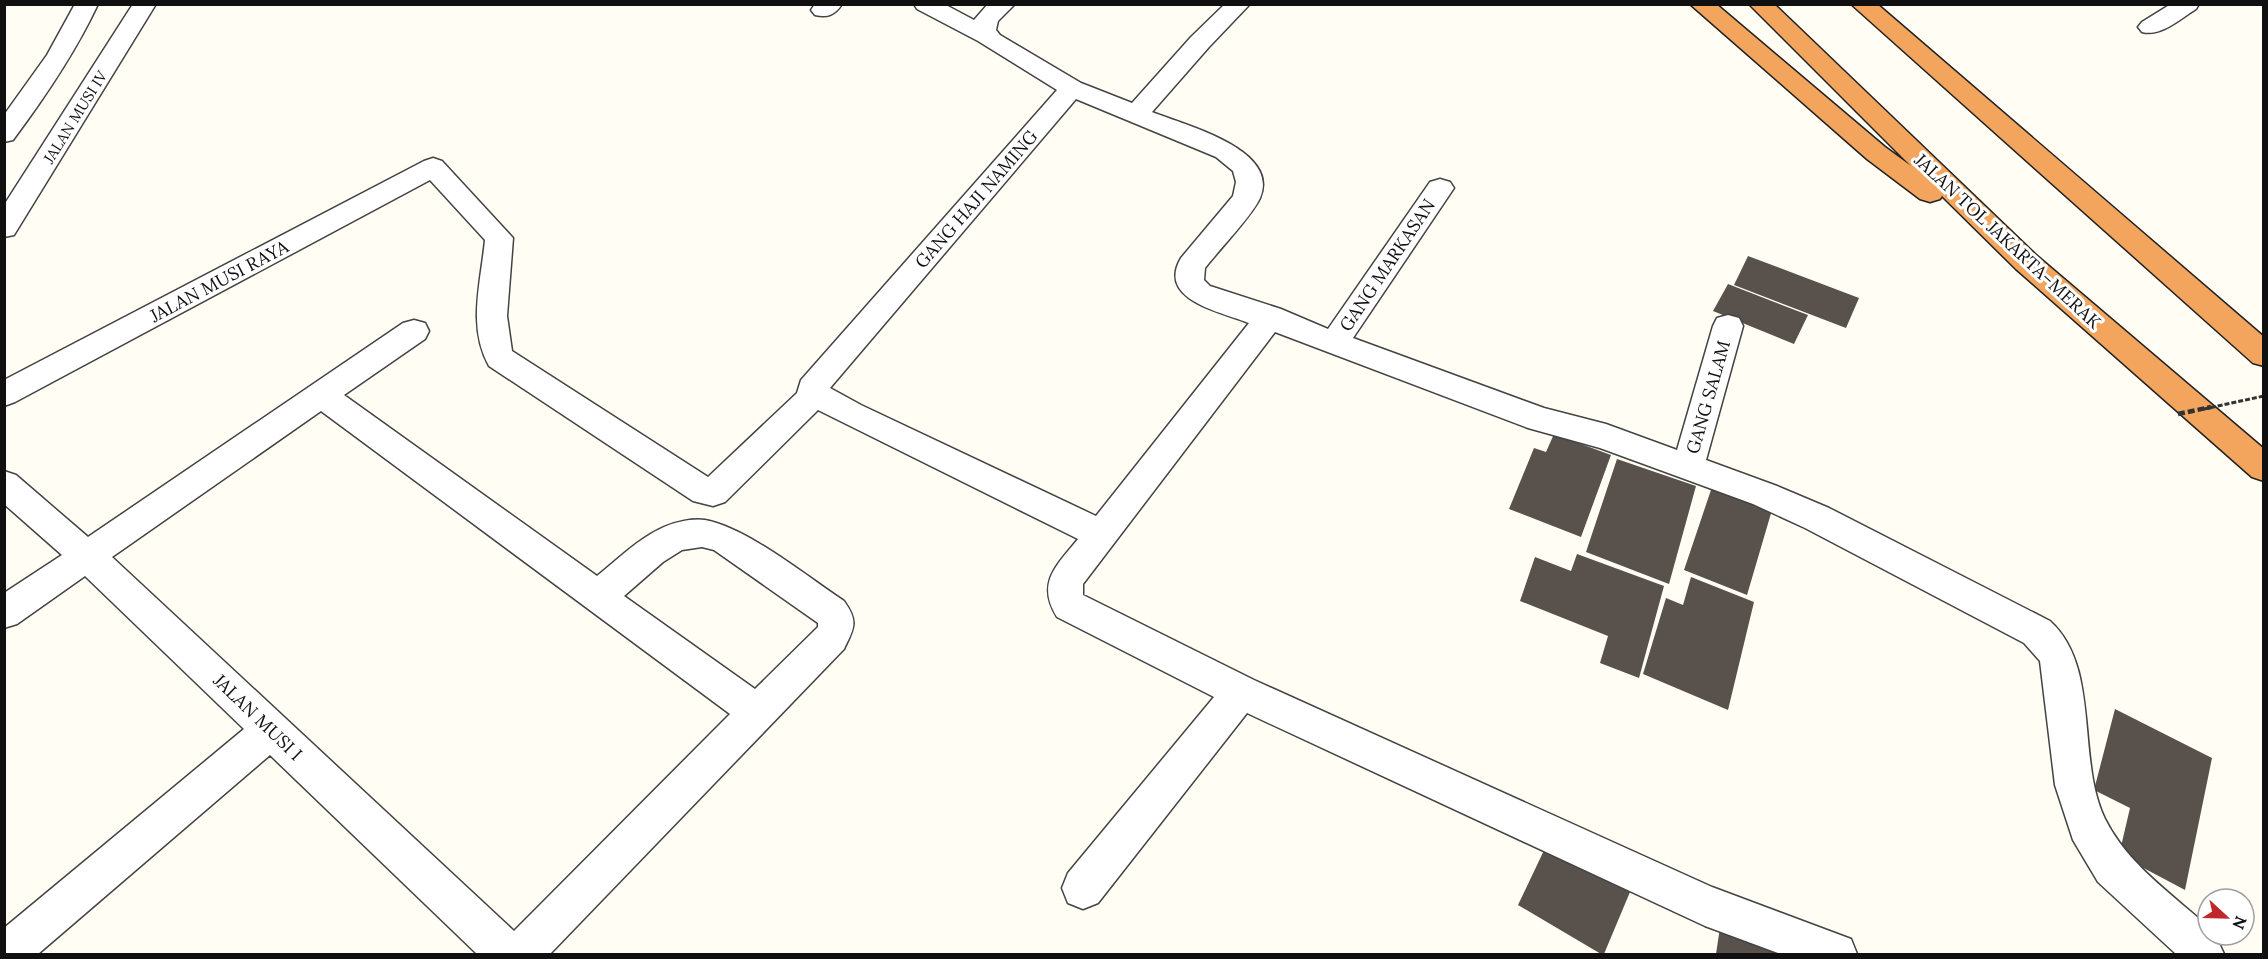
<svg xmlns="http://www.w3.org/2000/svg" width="2268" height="959" viewBox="0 0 2268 959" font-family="Lora,serif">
<rect width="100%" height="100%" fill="#fffdf4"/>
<path fill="#59524c" d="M1748,256l111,42 -13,30 -112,-43z
M1728,284l80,31 -14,29 -81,-33z
M1554,434l57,21 -30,82 -72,-28 25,-61 12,4z
M1617,459l79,27 -27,98 -83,-32z
M1712,487l60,23 -25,85 -63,-25z
M1577,554l87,32 -25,92 -39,-15 8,-27 -88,-35 15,-44 36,14z
M1691,577l63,25 -26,108 -85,-36 23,-76 17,7z
M2115,709l97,49 -27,132 -66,-35 11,-47 -36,-18z
M1547,844l83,48 -26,62h-3l-83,-49z
M1721,921l85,33h-90z"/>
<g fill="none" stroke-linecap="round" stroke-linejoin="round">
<defs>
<path id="minor" d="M75,4h23c-23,49 -53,93 -85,136l-9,2v-27l43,-60z
M133,4h23l-142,231 -10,2v-32z
M815,4h27c-7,11 -15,14 -27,11l-4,-5z
M914,4h30l30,16 14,-16h27l-17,17 -2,9 4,5 81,48 51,20 59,-66 34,-33h25l-41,43 -57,65c32,13 129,37 108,86 -8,18 -42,53 -55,70l-1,12 6,6 71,23 47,20 102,-147 10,-3 10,3 4,6 -101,150 191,70 62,16 71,26 36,-124 4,-8 11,-3 11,3 4,8 -37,134 71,26 52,22 221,113c51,46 26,138 55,198 22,44 64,73 100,105l3,4v7h7l9,19h-48l-78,-72 -25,-42 -18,-55 -15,-124 -16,-18 -219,-115 -52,-24 -153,-56 -72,-20 -253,-96 -192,252v11l171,85 458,207 139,52 6,15h-76l-76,-28 -458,-213 -149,190 -15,6 -15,-6 -6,-15 6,-15 146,-176 -157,-80c-21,-34 -1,-51 21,-78l-260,-129 -93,92 -12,4 -20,-5 -204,-135c-22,-39 -8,-84 -4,-126l-55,-60 -415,222 -11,4v-26l420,-219 9,-3 9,3 71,77 -6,78 5,35 196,126 89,-84 4,-13 256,-290 -79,-49 -61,-32zM1076,99l140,58 17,14 3,11 -3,14 -52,62c-25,42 41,54 68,65l-153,193 -235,-111 -31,-17z
M2171,4h28l-3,5c-16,10 -35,28 -54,23l-4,-5 4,-5z
M414,320l11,3 4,8 -4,8 -81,56 253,181c21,-17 42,-38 67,-49 11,-5 29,-9 41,-7 43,8 101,56 139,81 15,21 10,27 0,48l-294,305h-73l-207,-199 -232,199h-34v-26l240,-199 -159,-153 -68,48 -13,4v-35l58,-38 -58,-51v-33l12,4 72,62 315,-214zM321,411l409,303 -216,217 -402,-374zM702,547l12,3 104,73v4l-63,62 -131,-93 39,-34 19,-12z"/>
<path id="highway" d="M1690,4h26l169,143 26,19 -162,-162h25l262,251 228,194v32l-12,-4 -236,-208 -74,-73 -2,3 -10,3 -10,-3 -53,-40z
M1851,4h26l387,333v29l-11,-3z"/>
</defs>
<use href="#minor" stroke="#434343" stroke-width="3"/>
<use href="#highway" stroke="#212121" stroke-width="3"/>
<use href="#minor" fill="#fff" fill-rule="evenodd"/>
<use href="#highway" fill="#f3a55e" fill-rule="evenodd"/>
<path stroke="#323232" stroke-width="3" stroke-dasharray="5 2" stroke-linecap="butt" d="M2204,409l60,-13"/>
<path stroke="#323232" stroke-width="4.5" stroke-dasharray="7 3" stroke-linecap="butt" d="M2178,414l33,-7"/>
</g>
<g text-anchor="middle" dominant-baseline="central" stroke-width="6" stroke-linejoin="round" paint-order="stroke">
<g font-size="15" fill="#101010" stroke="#fff">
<text transform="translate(75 117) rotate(-58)">JALAN MUSI IV</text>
</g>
<g font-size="18" fill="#101010" stroke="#fff">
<text transform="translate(976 199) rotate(-49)">GANG HAJI NAMING</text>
<text transform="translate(2008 241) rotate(43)">JALAN TOL JAKARTA–MERAK</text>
<text transform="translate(1387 265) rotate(-56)">GANG MARKASAN</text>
<text transform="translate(219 281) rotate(-28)">JALAN MUSI RAYA</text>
<text transform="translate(1708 397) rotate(-74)">GANG SALAM</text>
<text transform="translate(258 717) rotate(44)">JALAN MUSI I</text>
</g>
</g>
<rect width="2268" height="959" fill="none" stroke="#101010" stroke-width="12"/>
<g transform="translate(2226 917) rotate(112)"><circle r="28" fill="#ffffff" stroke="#9f9f9f" stroke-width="1.5"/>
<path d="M0-4.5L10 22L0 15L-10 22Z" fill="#c0282c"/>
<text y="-9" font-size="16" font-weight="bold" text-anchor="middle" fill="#101010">N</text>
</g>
</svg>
